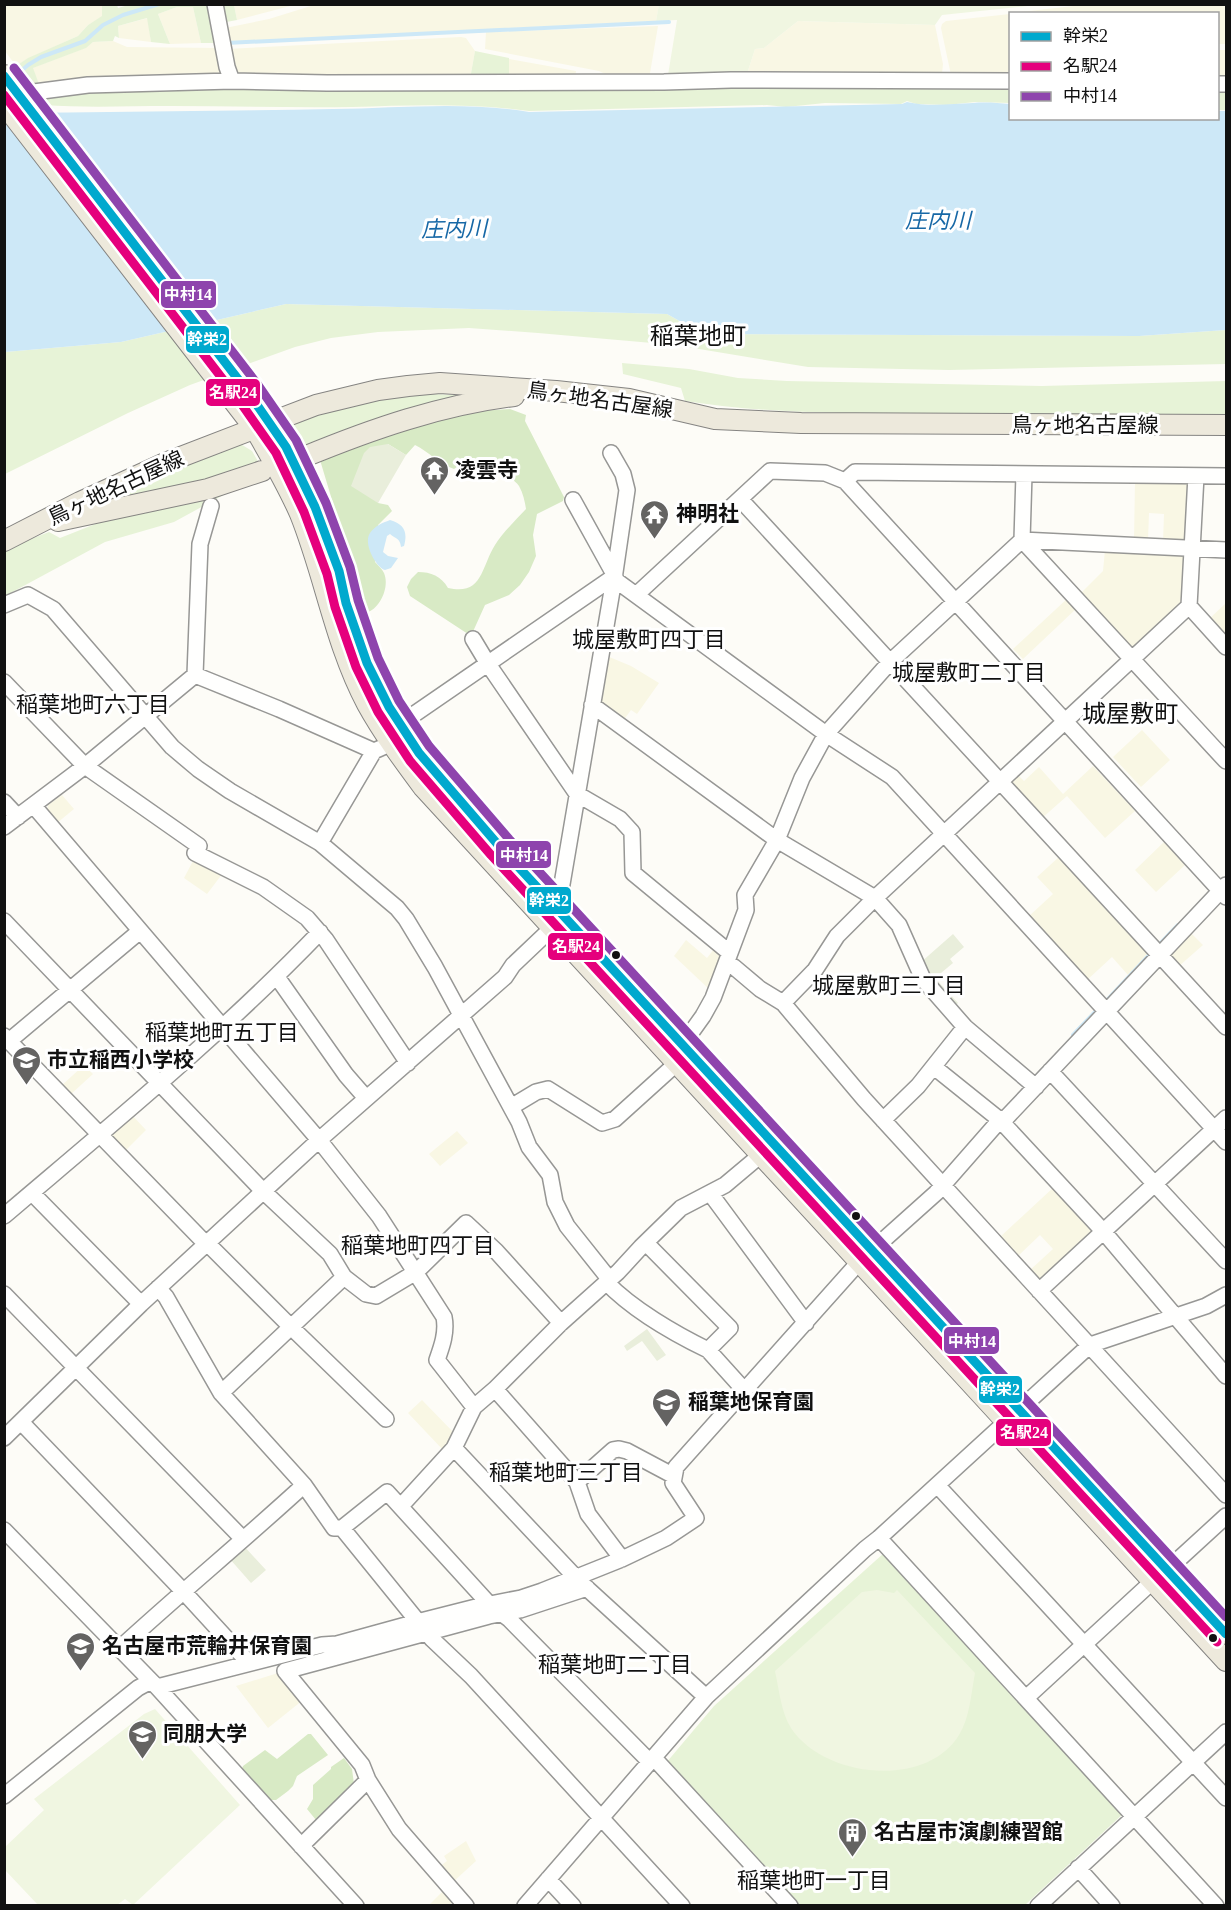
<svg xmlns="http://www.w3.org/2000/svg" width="1231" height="1910" viewBox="0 0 1231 1910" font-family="'Times New Roman','Noto Sans JP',serif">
<rect width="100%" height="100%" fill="#fdfcf7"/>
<path fill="#f9f7e4" d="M1091,4l135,1v39h-8v-30l-206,-1z
M5,5h97l1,11 -15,9 -10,11 -49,22 -13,8 -11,-15z
M234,5v-1l60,1 -57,15z
M314,5h345l-3,16 -429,21 -2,-14 44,-9z
M177,7h16l8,36 -31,1 -12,-30z
M1010,14v59l-59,2 -10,-47 1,-4 4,-3z
M148,18l3,24 -32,-4 -1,-12z
M798,21l137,4 8,39 -1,10 -196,3 9,-28 9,-1z
M658,26l-9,53 -35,-1 -15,-7 -114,-22 1,-17z
M461,37l5,1 9,13 -5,28 -234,-4 -9,-26z
M113,41l14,6 91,1 8,31 -187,5 -7,-16 53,-20 8,-6z
M1218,50h8v29h-8z
M509,59l67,12 -1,8 -66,-1z
M1135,481l54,1v56l-4,4h-22l1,-28 -15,-1 -1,27h-14z
M1105,550l77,2 5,4 -2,49 -51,47 -54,-58 23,-23z
M1069,597l9,10 -55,52 -10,-10z
M1226,603v37l-18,-20z
M607,656l24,10 28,17 -22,31 -6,-4 -8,11 -20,-14 -6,-9z
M1142,730l28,30 -29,27 -28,-30z
M1093,766l42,45 -30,27 -38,-42 -26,23 -32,-38 8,-7 7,7 15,-14 24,27z
M62,795l12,14 -17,14 -10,-11 1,-7z
M1164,842l21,23 -29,27 -21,-22z
M1060,856l89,96 -21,23 -16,-18 -26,24 -58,-64 25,-23 -16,-17z
M199,860l24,13 -16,21 -23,-16 9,-17z
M1191,933l12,12 -25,22 -10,-10z
M686,940l21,18 7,-9 5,4 1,6 -10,31 -36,-34z
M84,1065l9,9 -23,21 -9,-9z
M131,1114l15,16 -21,21 -14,-15v-5z
M457,1131l11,12 -28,23 -11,-12z
M1055,1186l41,45 -52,47h-7l-7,-8 23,-21 -13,-14 -22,21 -18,-19z
M422,1400l35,36 -13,15 -36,-38z
M278,1673l5,2 20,25 -35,28 -32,-42z
M466,1841l10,20 -23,21 -14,-15 8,-6 -3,-5z
M445,1889l10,11 -6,5 -21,1z"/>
<path fill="#e7f3d7" d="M132,4l79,1 7,35 -3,3h-14l-8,-36h-16l-19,7 12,30 -19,-2 -4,-24 -29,8 1,12 -4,-2 -2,5 -20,1 -7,6 -53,20 6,16 -10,2 -13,-20 12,-8 50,-22 10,-11 14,-9v-11h15l1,3z
M219,5h15l3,15 -16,3z
M475,51l34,7v20l-39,1z
M722,84l288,1v18l-35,-1 -28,3 -31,-1 -9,-3 -6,3 -76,-1 -39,4 -19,-2 -238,6c-58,-8 -118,-6 -177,-4 -60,1 -121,-1 -182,-1 -42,0 -84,2 -127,-1l-7,-10 100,-8z
M1218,90h8v20h-8z
M286,304l381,10 36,20 436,2 87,-6v34l-277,6 -141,-3 -133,-22 -137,-12 -69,-5 -91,4 -47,6 -36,9 -105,38 -62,28 -123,61v-122l116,-10z
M622,363l67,6 49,9 49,3 255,5 184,-5v34c-110,0 -221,1 -332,-1 -70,-1 -140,-2 -209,-13l-4,-13 -58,-14z
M414,393l60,3 -174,55 -9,-19 5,-10c40,-15 77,-23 118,-29z
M239,443l13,8 8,14 -54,19 -116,22 24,-14z
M265,477l2,3 -38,12 -55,30 -69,20 -100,54v-47l44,-17 11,6 43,-17z
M884,1553l240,260 -99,92h-250l12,-10 -121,-132 48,-57z"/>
<path fill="#d8eac5" d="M510,409l16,6 -1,6 39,76 -1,4 -26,13 -4,21 3,21 -7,16 -9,13 -11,10 -24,10 -14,31 -61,-40 -3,-9 4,-8 7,-7c13,0 23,4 30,16 35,8 33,-21 47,-43 8,-13 20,-24 31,-36 -1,-7 -3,-16 -7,-23 -5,-8 -34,-27 -43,-27 -9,0 -15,5 -22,10 -15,-5 -25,-17 -39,-24l-9,10 -18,-11 -10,59 10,2 4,6 -14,14 -3,37c3,3 7,7 9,11 6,14 -4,36 -18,40l-46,-153 111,-41 47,-8z
M308,1734h3l17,21 -31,21 -4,10 -5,5 -12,9h-5l-29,-31 1,-3 22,-16 12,9z
M344,1758l8,11 2,15 -36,36h-2l-9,-11 6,-10v-14l18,-16v-2z"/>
<path fill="#e9eedb" d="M388,444l18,11 -28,48 -27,-17 13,-33 6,-6z
M953,934l11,13 -14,12 3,4 -18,15 23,25 -5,5 -33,-45z
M647,1329l19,26 -9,6 -15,-20 -15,10 -3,-5z
M243,1545l23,25 -15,13 -22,-25z"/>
<path fill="#f0f6e1" d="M659,4l378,1 -95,10 -7,10 -137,-4 -34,27 -9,1 -9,28 -78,-2 9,-55 -21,1z
M877,1590l17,3 3,-3 78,83c-4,21 -5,44 -16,62 -33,54 -135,43 -168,-7 -10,-16 -12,-39 -16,-57l87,-79z
M155,1709l85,96 -107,100 -8,-6 -8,6h-79l-33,-35v-23l39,-37 -10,-11 110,-85z"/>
<path fill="#cde8f7" d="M907,102c21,5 44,2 66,1 12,-1 25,0 37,1v14h208v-7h8v219l-87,6 -436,-2 -36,-20 -381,-10 -165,38 -116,10 -1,-239c110,-1 220,-2 329,-4 66,-1 131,-8 196,3l373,-8z
M390,520c14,4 18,12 14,26l-3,1c-1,-9 -5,-8 -11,-13l-3,2 -4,16 5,4 10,2 -7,10 -6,2c-10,-4 -22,-27 -15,-37 5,-7 12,-10 20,-13z"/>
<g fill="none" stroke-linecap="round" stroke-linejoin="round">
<path stroke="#cde8f7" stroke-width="4" d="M226,43l443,-21
M13,78l15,-13 13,-8 44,-16 18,-16 20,-10 36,-11
M1158,946l20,-21
M1107,1000l43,-46
M1073,1035l22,-23"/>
<defs>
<path id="minor" d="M215,4l12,63 5,14
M1218,84h8
M34,92l54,-7 144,-4 95,2 337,-1 67,-2 279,1
M845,481l10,-9 371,4
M740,499l486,528
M1226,550l-204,-10 204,221
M614,579l212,155 66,43 334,365
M636,595l134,-124 55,2 20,8 381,416
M4,605l24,-10 25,14 119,138 26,22 32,22 90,52 77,65 9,11 29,48 84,155 10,25 21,28 5,27 12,24 43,54
M1189,606l37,41
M473,639l15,25 89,130 43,25 12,13 1,41 97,80
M195,675l84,34 95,42
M4,682l81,84 114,80
M592,705l185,135 98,58 24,27 24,54 42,48 71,60
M400,724l215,-148 -42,-76
M4,802l14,15
M33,805l286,335 60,76 65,101c3,15 -2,29 -7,43l37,47
M4,827l81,-61 110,-91 5,-131 11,-38
M320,843l54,-92 9,-4
M195,853l68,34 44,31 19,22 82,123
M4,921l259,270 67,63 14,23 -123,116
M726,964l8,3 26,22 23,14 81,96 362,396
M277,977l69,98 20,23
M783,1003l32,-33 22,-34 38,-38 314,-292 7,-130
M4,1036l202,208
M9,1041l131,-110
M683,1044l20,-28 10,-18 33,-88 -1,-15 32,-55 25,-62 24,-44 64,-72 132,-122 2,-66
M934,1067l66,53 103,111 123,145
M1050,1071l176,190
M511,1107l25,-15 12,-3 54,34 13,-4 62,-56
M883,1120l35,-34 47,-59
M32,1193l109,111
M710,1193l96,130
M4,1216c108,-92 218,-182 316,-284
M207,1243l84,84 95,92
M344,1277l22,17 10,2 40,-24 50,-49 30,28 65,72
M606,1282c26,27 69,52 102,68l22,-22 -84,-85
M158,1288l8,9 55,96 83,92 30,43h8l90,111 39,37 211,230
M1039,1291l187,-173
M4,1294l239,245
M708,1350l37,41
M495,1389l82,93 11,32 34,45
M21,1422l162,169 66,72
M4,1438l137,-134 178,-164 186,-163 8,-12 39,-37 6,-20 3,-18 53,-311 13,-89 -4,-16 -12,-21
M454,1448l126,134 126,115
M577,1482l36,-32 6,-1 8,2 47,25
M937,1485l289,313
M401,1506l53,-58 20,-41 21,-18 66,-66 57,-51 23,-25 40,-39 44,-23 37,-31
M342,1528l45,-36 103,113 19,14 141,143
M4,1530l153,157 199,219
M879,1538l337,368
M119,1649c61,-56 124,-108 185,-164
M157,1687l165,-42 15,-1 80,-22 63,-16 41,-8 21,-7 80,-32 44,-21 30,-20 -23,-35 3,-16 184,-206 76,-68 64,-73 7,-3 219,-232
M1026,1698l127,-117 14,-11 59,-54
M654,1758l136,148
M4,1796l134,-108 13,-7
M301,1846l67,-66
M1078,1868l34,38
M548,1879l25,27
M466,1906l-67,-77 -31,-49 -6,-15 -77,-94 204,-55 31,-6 67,-22
M525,1906l181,-209 159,-148 14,-11 211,-193 116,-39 20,-11
M1038,1906l188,-174"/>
<path id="major" d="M4,75l244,317 38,55 29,60 15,38 9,26 7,32 21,60 22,44 30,46 81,94 58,61 668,726
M4,104l251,325c16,28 32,55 45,85 25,62 35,130 67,190 16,29 36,56 56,83l803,874
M304,457c68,-28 137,-52 210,-61
M58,521l150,-32 54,-18
M4,541l76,-39 85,-39 151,-58 62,-15 30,-4 32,-3 116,8 73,8 86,20 86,4 425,2"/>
</defs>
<use href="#minor" stroke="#979795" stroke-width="18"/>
<use href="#major" stroke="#858482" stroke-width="22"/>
<use href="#minor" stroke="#fffffe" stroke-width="15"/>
<use href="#major" stroke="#ede9dc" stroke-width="20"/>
<defs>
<path id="bus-1" d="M4,76l244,316 38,55 29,60 24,64 7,32 21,60 22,44 30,46 81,94 726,787"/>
<path id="bus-2" d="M4,95l234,304 38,54 28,59 23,62 8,33 21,60 22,45 32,49 81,94 726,787"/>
<path id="bus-3" d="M14,68l244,317 38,55 30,63 24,64 8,33 20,58 21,43 30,45 80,93 717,778"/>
</defs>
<use href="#bus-1" stroke="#fff" stroke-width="14"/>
<use href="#bus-2" stroke="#fff" stroke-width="14"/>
<use href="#bus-3" stroke="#fff" stroke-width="14"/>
<use href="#bus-1" stroke="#00a9ce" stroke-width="9"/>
<use href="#bus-2" stroke="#e5007d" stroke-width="9"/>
<use href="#bus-3" stroke="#8e44ad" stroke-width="9"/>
</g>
<defs>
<symbol id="temple-pin" viewBox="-11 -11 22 30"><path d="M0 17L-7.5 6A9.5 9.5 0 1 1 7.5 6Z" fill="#646362" stroke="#fff"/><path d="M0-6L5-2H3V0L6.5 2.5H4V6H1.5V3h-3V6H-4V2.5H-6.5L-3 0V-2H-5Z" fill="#fff"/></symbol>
<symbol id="school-pin" viewBox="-11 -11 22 30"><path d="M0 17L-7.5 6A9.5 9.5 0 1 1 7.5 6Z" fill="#646362" stroke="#fff"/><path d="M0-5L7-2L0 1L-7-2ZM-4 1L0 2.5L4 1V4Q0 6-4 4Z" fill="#fff"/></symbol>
<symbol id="university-pin" viewBox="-11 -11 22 30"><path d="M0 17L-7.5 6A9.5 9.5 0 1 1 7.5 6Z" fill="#646362" stroke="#fff"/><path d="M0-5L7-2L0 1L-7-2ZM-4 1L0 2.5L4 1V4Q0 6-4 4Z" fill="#fff"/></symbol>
<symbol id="building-pin" viewBox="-11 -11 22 30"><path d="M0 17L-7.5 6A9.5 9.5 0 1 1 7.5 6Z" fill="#646362" stroke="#fff"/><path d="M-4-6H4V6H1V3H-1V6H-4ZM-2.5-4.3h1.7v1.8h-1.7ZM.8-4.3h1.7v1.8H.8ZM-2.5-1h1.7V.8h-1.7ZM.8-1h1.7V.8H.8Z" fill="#fff"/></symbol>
</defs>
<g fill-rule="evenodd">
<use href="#temple-pin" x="418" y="454" width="33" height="45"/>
<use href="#temple-pin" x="638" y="498" width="33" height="45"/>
<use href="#school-pin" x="10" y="1044" width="33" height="45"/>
<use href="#school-pin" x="650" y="1386" width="33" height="45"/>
<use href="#school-pin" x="64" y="1630" width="33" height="45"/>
<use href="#university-pin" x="126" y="1718" width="33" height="45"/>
<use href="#building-pin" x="836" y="1816" width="33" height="45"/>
</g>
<g fill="#111" stroke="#fff" stroke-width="2">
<circle cx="616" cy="955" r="5"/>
<circle cx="856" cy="1216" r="5"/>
<circle cx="1213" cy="1638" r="5"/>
</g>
<g text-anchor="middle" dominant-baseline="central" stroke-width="6" stroke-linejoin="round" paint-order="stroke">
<g font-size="21" fill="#111" stroke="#fff">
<text transform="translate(600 400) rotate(8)">鳥ヶ地名古屋線</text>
<text x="1085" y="425">鳥ヶ地名古屋線</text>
<text transform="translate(116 488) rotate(-25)">鳥ヶ地名古屋線</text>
</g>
<g font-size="21" font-weight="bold" fill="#111" stroke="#fff" text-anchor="start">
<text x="455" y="470">凌雲寺</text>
<text x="676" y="514">神明社</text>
<text x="47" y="1060">市立稲西小学校</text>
<text x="688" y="1402">稲葉地保育園</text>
<text x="102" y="1646">名古屋市荒輪井保育園</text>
<text x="163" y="1734">同朋大学</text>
<text x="874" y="1832">名古屋市演劇練習館</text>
</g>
<g font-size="22" font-style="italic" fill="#1768a6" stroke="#fff">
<text x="938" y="220">庄内川</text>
<text transform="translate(454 229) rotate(-1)">庄内川</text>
</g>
<g font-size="22" fill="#111" stroke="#fff">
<text x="649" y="639">城屋敷町四丁目</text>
<text x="969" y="672">城屋敷町二丁目</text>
<text x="93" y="704">稲葉地町六丁目</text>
<text x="889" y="985">城屋敷町三丁目</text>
<text x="222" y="1032">稲葉地町五丁目</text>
<text x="418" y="1245">稲葉地町四丁目</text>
<text x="566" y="1472">稲葉地町三丁目</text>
<text x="615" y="1664">稲葉地町二丁目</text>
<text x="814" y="1880">稲葉地町一丁目</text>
</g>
<g font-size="24" fill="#111" stroke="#fff">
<text x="698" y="336">稲葉地町</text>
<text x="1130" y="714">城屋敷町</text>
</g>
</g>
<g stroke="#fff" stroke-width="2">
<rect x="160" y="280" width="57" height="29" rx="6" fill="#8e44ad"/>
<rect x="185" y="325" width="45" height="29" rx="6" fill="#00a9ce"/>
<rect x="205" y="378" width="56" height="29" rx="6" fill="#e5007d"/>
<rect x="495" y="840" width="57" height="29" rx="6" fill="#8e44ad"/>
<rect x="526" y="886" width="46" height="29" rx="6" fill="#00a9ce"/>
<rect x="547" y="932" width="57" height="29" rx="6" fill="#e5007d"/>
<rect x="943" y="1326" width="57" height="29" rx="6" fill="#8e44ad"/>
<rect x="978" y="1375" width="45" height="29" rx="6" fill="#00a9ce"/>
<rect x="995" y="1418" width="57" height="29" rx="6" fill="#e5007d"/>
</g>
<g font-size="16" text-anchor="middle" font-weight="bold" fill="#fff">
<text x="188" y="300">中村14</text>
<text x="207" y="345">幹栄2</text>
<text x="233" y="398">名駅24</text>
<text x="524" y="861">中村14</text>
<text x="549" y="906">幹栄2</text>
<text x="576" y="952">名駅24</text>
<text x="972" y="1347">中村14</text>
<text x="1000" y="1395">幹栄2</text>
<text x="1024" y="1438">名駅24</text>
</g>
<rect width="1231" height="1910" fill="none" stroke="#111111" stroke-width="12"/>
<rect x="1009" y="12" width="210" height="108" fill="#ffffff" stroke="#a0a0a0" stroke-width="1.5"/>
<rect x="1021" y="32" width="30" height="9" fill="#00a9ce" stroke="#a0a0a0" stroke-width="1.5"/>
<text x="1063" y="42" font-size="18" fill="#111111">幹栄2</text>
<rect x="1021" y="62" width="30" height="9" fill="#e5007d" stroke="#a0a0a0" stroke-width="1.5"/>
<text x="1063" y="72" font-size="18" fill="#111111">名駅24</text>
<rect x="1021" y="92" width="30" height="9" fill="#8e44ad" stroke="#a0a0a0" stroke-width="1.5"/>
<text x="1063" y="102" font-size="18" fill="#111111">中村14</text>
</svg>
